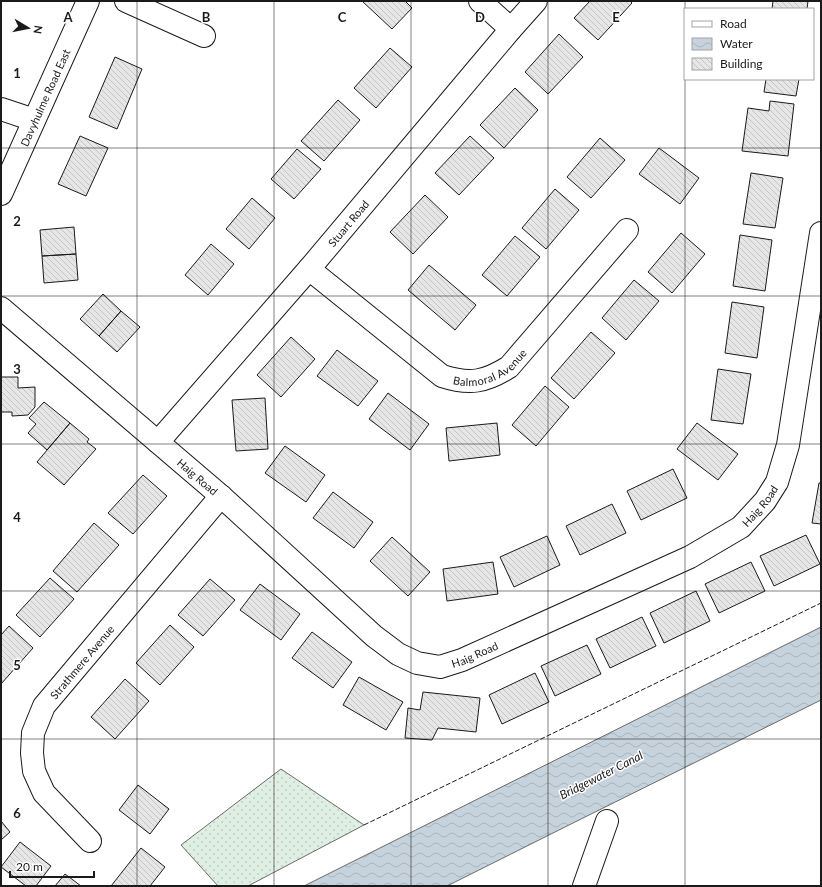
<svg xmlns="http://www.w3.org/2000/svg" width="822" height="887" viewBox="0 0 822 887" font-family="Lato,sans-serif">
<defs>
<pattern id="grass-dots" width="8" height="8" patternUnits="userSpaceOnUse"><rect width="8" height="8" fill="#e0efe3"/><path d="M2 2h.1M6 6h.1" fill="none" stroke="#c0ccc2" stroke-width="1.8" stroke-linecap="round"/></pattern>
<pattern id="water-waves" width="16" height="10" patternUnits="userSpaceOnUse"><rect width="16" height="10" fill="#c6d2dc"/><path d="M0 5q4-4 8 0t8 0" fill="none" stroke="#aab4bc"/></pattern>
<pattern id="building-back-hatch" width="6" height="6" patternUnits="userSpaceOnUse"><rect width="6" height="6" fill="#e6e6e6"/><path d="M-1 5l2 2M0 0l6 6M5-1l2 2" fill="none" stroke="#c5c5c5"/></pattern>
</defs>
<rect width="100%" height="100%" fill="#fff"/>
<path fill="url(#grass-dots)" stroke="#6a6a6a" d="M281,769l83,56 -116,61h-30l-37,-41z"/>
<path fill="url(#water-waves)" stroke="#6a6a6a" d="M821,627v73l-238,118 -136,68h-143z"/>
<path fill="url(#building-back-hatch)" stroke="#1a1a1a" d="M362,1h43l7,7 -20,21z
M590,1h40l2,2 -34,37 -24,-22z
M773,1h35l-1,8h-35z
M559,34l24,23 -35,37 -23,-22z
M390,48l22,19 -36,41 -22,-20z
M115,57l27,12 -25,60 -28,-12z
M766,79h33l-3,17 -32,-4z
M515,88l23,22 -34,38 -24,-23z
M338,100l22,20 -36,41 -23,-20z
M770,101l24,3 -6,52 -46,-5 6,-43 21,3z
M80,136l28,12 -22,48 -28,-12z
M470,136l24,22 -35,37 -24,-22z
M600,138l25,22 -34,38 -24,-21z
M659,148l40,30 -19,26 -41,-30z
M297,149l24,20 -27,30 -23,-20z
M751,173l32,5 -8,50 -32,-4z
M555,189l24,21 -33,39 -24,-21z
M425,195l23,22 -35,37 -23,-22z
M252,198l23,20 -26,31 -23,-20z
M74,227l2,27 -34,2 -2,-26z
M681,233l24,21 -33,39 -24,-21z
M740,235l32,5 -7,51 -32,-5z
M515,236l25,21 -33,39 -25,-21z
M211,244l23,20 -26,31 -23,-20z
M76,254l2,26 -34,3 -2,-27z
M429,265l47,40 -21,25 -47,-40z
M634,280l25,21 -33,39 -24,-22z
M103,294l18,17 -22,25 -19,-17z
M732,302l32,5 -7,51 -32,-5z
M121,311l19,16 -23,25 -18,-16z
M591,332l24,21 -41,46 -23,-21z
M291,337l24,22 -34,38 -24,-22z
M337,350l41,31 -20,25 -41,-30z
M718,369l33,5 -8,50 -32,-4z
M1,377h17v11l17,-1v20l-7,8 -16,1v-4h-11z
M545,386l24,21 -33,39 -24,-21z
M388,393l41,31 -19,26 -41,-31z
M265,398l3,51 -32,2 -4,-51z
M44,402l26,21 -23,27 -19,-17 8,-9 -7,-6z
M70,423l19,16 -2,3 9,7 -32,36 -27,-23z
M497,423l3,32 -51,6 -3,-33z
M697,423l41,31 -20,26 -41,-31z
M285,446l40,29 -19,27 -41,-29z
M673,469l14,29 -46,22 -14,-29z
M143,475l24,21 -34,38 -25,-21z
M819,483h2v41l-9,-1z
M333,492l40,30 -19,26 -41,-30z
M612,504l14,29 -46,22 -14,-29z
M94,523l25,22 -42,47 -24,-21z
M806,535l14,29 -46,22 -14,-30z
M547,536l13,29 -46,22 -14,-30z
M392,537l38,35 -22,24 -38,-35z
M493,562l5,32 -51,7 -4,-32z
M751,562l14,29 -46,22 -14,-29z
M50,578l24,21 -34,38 -24,-22z
M210,579l25,21 -32,36 -25,-21z
M260,584l40,30 -19,26 -41,-30z
M696,591l14,30 -46,22 -14,-30z
M642,617l14,29 -46,22 -14,-29z
M170,625l24,22 -34,38 -24,-22z
M9,626l24,22 -32,36v-49z
M312,632l40,30 -19,26 -41,-30z
M587,645l14,29 -46,22 -14,-30z
M535,673l14,29 -47,22 -13,-29z
M359,677l44,25 -17,28 -43,-25z
M125,679l24,22 -34,38 -24,-22z
M423,692l57,6 -4,34 -38,-4 -6,12 -27,-2 3,-30 12,2z
M138,785l31,24 -19,25 -31,-24z
M1,821l9,11 -9,8z
M20,842l31,24 -15,20h-10l-25,-19z
M141,848l24,19 -15,19h-39z
M65,874l16,12h-26z"/>
<g fill="none" stroke-linecap="round" stroke-linejoin="round">
<defs>
<g id="minor">
<path d="M126,1l78,35"/>
<path d="M480,1l31,28"/>
<path d="M1,109l33,11"/>
<path id="s1" d="M1,194l87,-193"/>
<path id="s2" d="M309,269l133,107c28,9 43,6 67,-9l118,-137"/>
<path id="s3" d="M1,308l220,188 153,140 24,18 19,9 23,4 22,-7 228,-103 51,-30 24,-26 12,-19 11,-37 33,-212"/>
<path id="s4" d="M158,442l151,-173 202,-240 25,-28"/>
<path id="s5" d="M90,841l-46,-48 -10,-22 -2,-18 1,-20 11,-27 177,-210"/>
<path d="M584,886l23,-65"/>
</g>
</defs>
<use href="#minor" stroke="#1a1a1a" stroke-width="24"/>
<use href="#minor" stroke="#fff" stroke-width="22"/>
<path stroke="#1a1a1a" stroke-width="1" stroke-dasharray="5 2" stroke-linecap="butt" d="M364,825l457,-222"/>
</g>
<path fill="none" stroke="#1a1a1a" stroke-width="1" stroke-opacity="0.55" d="M137,1v885M274,1v885M411,1v885M548,1v885M685,1v8M685,9v70M685,79v807M1,148h820M1,296h820M1,444h820M1,591h820M1,739h820"/>
<g text-anchor="middle" dominant-baseline="central" stroke-width="3" stroke-linejoin="round" paint-order="stroke">
<g font-size="11" fill="#1a1a1a" stroke="#fff">
<text stroke="none"><textPath href="#s1" startOffset="106">Davyhulme Road East</textPath></text>
<text stroke="none"><textPath href="#s4" startOffset="290">Stuart Road</textPath></text>
<text stroke="none"><textPath href="#s2" startOffset="223">Balmoral Avenue</textPath></text>
<text stroke="none"><textPath href="#s3" startOffset="259">Haig Road</textPath></text>
<text stroke="none"><textPath href="#s3" startOffset="932">Haig Road</textPath></text>
<text stroke="none"><textPath href="#s3" startOffset="608">Haig Road</textPath></text>
<text stroke="none"><textPath href="#s5" startOffset="216">Strathmere Avenue</textPath></text>
</g>
<g font-size="12" font-style="italic" fill="#1a1a1a" stroke="#fff">
<text transform="translate(601 775) rotate(-27)">Bridgewater Canal</text>
</g>
</g>
<g font-size="13" text-anchor="middle" font-weight="bold" fill="#1a1a1a" stroke="#fff" stroke-width="3" stroke-linejoin="round" paint-order="stroke">
<text x="68" y="22">A</text>
<text x="206" y="22">B</text>
<text x="342" y="22">C</text>
<text x="480" y="22">D</text>
<text x="616" y="22">E</text>
<text x="17" y="78">1</text>
<text x="17" y="226">2</text>
<text x="17" y="374">3</text>
<text x="17" y="522">4</text>
<text x="17" y="670">5</text>
<text x="17" y="818">6</text>
</g>
<rect width="822" height="887" fill="none" stroke="#1a1a1a" stroke-width="4"/>
<rect x="684" y="8" width="130" height="72" fill="#ffffff" stroke="#a3a3a3"/>
<rect x="692" y="21" width="20" height="6" fill="#ffffff" stroke="#a3a3a3"/>
<text x="720" y="28" font-size="12" fill="#1a1a1a">Road</text>
<rect x="692" y="38" width="20" height="12" fill="url(#water-waves)" stroke="#a3a3a3"/>
<text x="720" y="48" font-size="12" fill="#1a1a1a">Water</text>
<rect x="692" y="58" width="20" height="12" fill="url(#building-back-hatch)" stroke="#a3a3a3"/>
<text x="720" y="68" font-size="12" fill="#1a1a1a">Building</text>
<g transform="translate(28 28) rotate(100)" stroke="#ffffff" stroke-width="3" paint-order="stroke">
<path d="M0-3L7 15L0 10L-7 15Z" fill="#1a1a1a"/>
<text y="-6" font-size="11" font-weight="bold" text-anchor="middle" fill="#1a1a1a">N</text>
</g>
<path d="M10 871v6h84v-6" fill="none" stroke="#1a1a1a" stroke-width="2"/>
<text x="16" y="871" font-size="12" fill="#1a1a1a" stroke="#ffffff" stroke-width="3" paint-order="stroke">20 m</text>
</svg>
